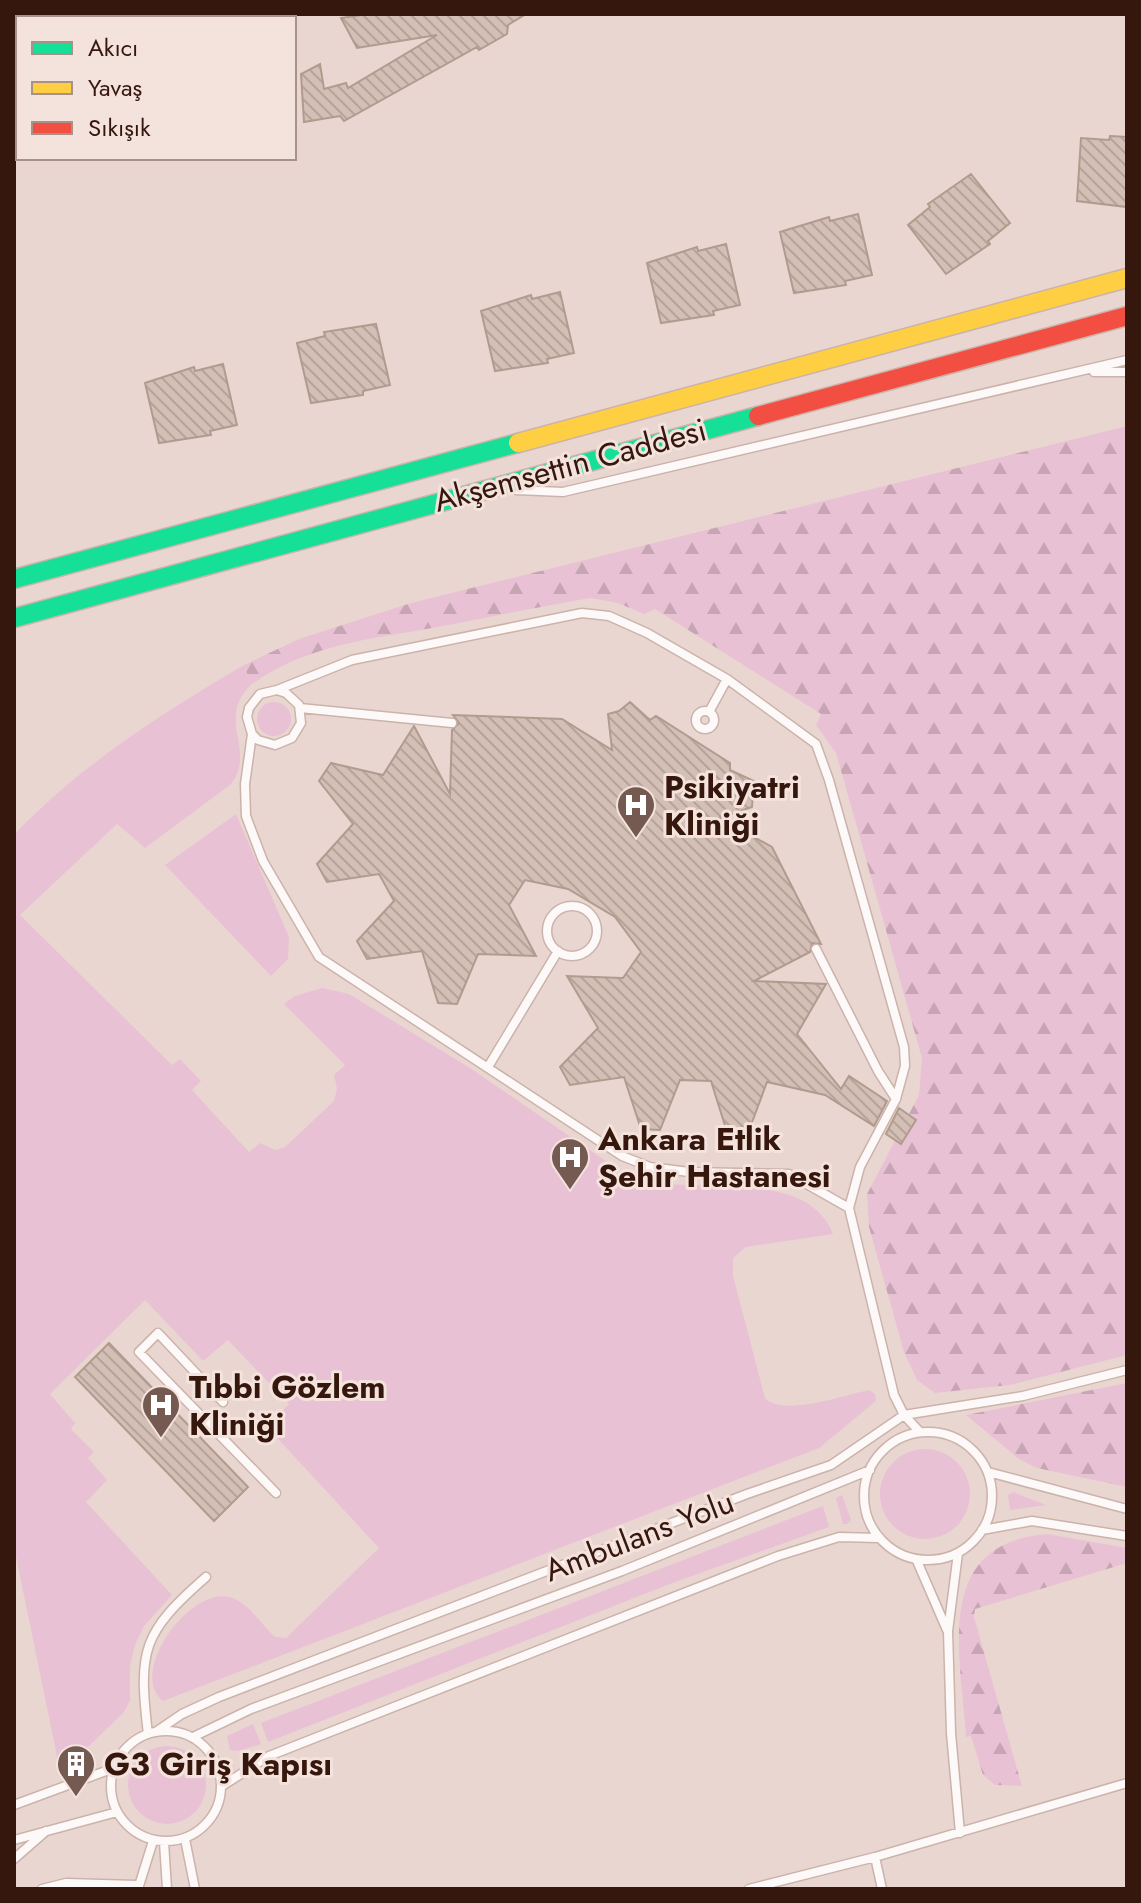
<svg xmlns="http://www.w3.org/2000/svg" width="1141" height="1903" viewBox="0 0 1141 1903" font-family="Jost,sans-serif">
<defs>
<pattern id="forest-firs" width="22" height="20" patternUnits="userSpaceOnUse" patternTransform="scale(2)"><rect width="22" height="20" fill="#e9c1d4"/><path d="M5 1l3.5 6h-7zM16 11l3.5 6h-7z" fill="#c8a5b5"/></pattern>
<pattern id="building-back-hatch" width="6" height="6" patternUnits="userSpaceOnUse" patternTransform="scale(2)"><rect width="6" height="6" fill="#d3bfb5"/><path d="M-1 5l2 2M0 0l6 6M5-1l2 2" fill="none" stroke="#b6a39a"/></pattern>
</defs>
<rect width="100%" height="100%" fill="#ead6d0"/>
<path fill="#e9c1d4" d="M244,665l7,20c-36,34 7,67 -21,100l-85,63 -28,-24 -97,91 152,150 8,-6 21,22 -9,9 57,62 11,-9 15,7 10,-3 49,-46 3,-12 -3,-14 11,-10 -61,-61 11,-8 27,-8 27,6 121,74 162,111c55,16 175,-14 201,55l-87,13 -13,11v18l32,122c17,19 80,-3 104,-8l6,4 1,7 -57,47 -656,253c-37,-28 31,-122 72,-102 17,8 26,26 40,38l11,1 93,-90 -112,-121 22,-23 -61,-64 -25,21 -58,-61 -95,94 25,29 -4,6 23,23 -6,6 19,22 -21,22 86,93 -28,31 -9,19 -5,21v34l-6,12 -36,35 -30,14 -44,-214v-712c66,-70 147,-121 230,-170z
M257 719a17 17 0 1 1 34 0a17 17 0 1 1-34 0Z
M236,814l53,123 -1,22 -17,17 -106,-111z
M880 1494a45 45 0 1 1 90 0a45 45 0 1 1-90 0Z
M1013,1492l33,13 -36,5 -2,-15z
M842,1495l9,25 -4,4h-4l-7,-26z
M823,1506l6,21 -154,55 -407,160 -7,-19z
M253,1724l8,20 -23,7 -8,-1 -3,-14z
M128 1785a39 39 0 1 1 78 0a39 39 0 1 1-78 0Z"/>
<path fill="url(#forest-firs)" d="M1127,426v929l-117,30 -75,8 -18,-13 -13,-28 -35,-125 -2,-33 52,-99 3,-37 -86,-305 -20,-28 5,-11 -166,-105 -11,5 -26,-11 -28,-5c-51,9 -101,19 -152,29 -62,11 -134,18 -187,58l-7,-20 55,-26 112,-36z
M1127,1383v104l-90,-19 -18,-9 -53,-44z
M1047,1534l80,14v15l-152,46 -1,8 48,169 -27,-1 -12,-10 -12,-39 -5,1c-5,-82 -35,-194 81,-203z"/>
<path fill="url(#building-back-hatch)" stroke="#b19b8e" stroke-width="2" d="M368,14h158l-18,11 -1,9 -28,16 -2,-3 -133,74 -4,-5 -36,6 -3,-48 19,-10 4,25 22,-6 2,5 89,-53 -80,13 -16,-30z
M1110,136l17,1v70l-50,-6 4,-63 28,2z
M971,174l39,49 -22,18 2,3 -44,30 -38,-49 22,-18 -2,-3z
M858,214l14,61 -27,6 1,4 -52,8 -14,-61 49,-15 1,4z
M726,244l14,61 -27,6 1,4 -53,8 -14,-60 50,-16 1,4z
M560,292l14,61 -27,6 1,4 -53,8 -14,-60 50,-16 1,4z
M376,324l14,61 -27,6v4l-52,8 -14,-60 28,-7 -1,-4z
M223,364l14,61 -27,6 1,4 -52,8 -14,-60 49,-16 1,4z
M630,702l20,18 6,-4 74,47v7l24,11 -2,26 -32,11 52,29 49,97 -9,-1 -2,9 -56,29 72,3 -29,50 44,55 8,-13 38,25 -13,25 -49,-31 -58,-13 -19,51 -21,-1 -16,-51 -31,-1 -20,50 -19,-1 -17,-52 -54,8 -10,-18 38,-39 -31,-52 56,2 18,-26 -26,-35 -47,-28 -43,-9 -16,25 27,51 -58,-2 -21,50 -19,-1 -16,-52 -55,8 -10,-18 37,-40 -15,-27 -52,8 -10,-18 36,-40 -34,-43 12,-18 52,12 31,-49 36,68 2,-64 7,-7 -6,-8 109,4 50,31 -4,-36 11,-3z
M899,1108l17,12 -15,24 -15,-10z
M109,1343l139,144 -34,34 -139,-144z"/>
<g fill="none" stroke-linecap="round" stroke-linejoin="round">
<defs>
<path id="lane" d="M1094,372h33
M516,490l47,2 564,-132
M277,690l75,-30 230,-47 27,3 38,17 80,46 89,65 13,36 75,267 1,19 -9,33 -36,68 -11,41 45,187 10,20 15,16
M300,708l152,15
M696 720a9 9 0 1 1 18 0a9 9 0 1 1-18 0Z
M709,712l18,-33
M252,734l6,6 17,5 17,-7 9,-15 -2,-18 -13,-12 -9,-3 -17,4 -11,14 -2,9 5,17 -7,50 1,32 17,45 56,96 303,199 28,11 39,5 100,2 60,34
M547 931a25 25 0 1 1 50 0a25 25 0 1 1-50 0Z
M816,949l62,122 18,28
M488,1067l70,-116
M223,1402l-65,-69 -19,19 137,141
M864 1496a64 64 0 1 1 128 0a64 64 0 1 1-128 0Z
M988,1472l139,37
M982,1530l50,-9 95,15
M958,1553l-10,78 3,102 9,100
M917,1561l30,69
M111 1786a55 55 0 1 1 110 0a55 55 0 1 1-110 0Z
M157,1731l25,-17 37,-17 528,-203 84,-29 73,-50 119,-19 104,-26
M148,1734c-10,-84 -6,-101 58,-157
M193,1737l58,-28 371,-138 248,-101
M222,1786l47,-30 509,-200 61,-19 40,1
M14,1805l100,-37
M185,1839l10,50
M14,1840l103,-28
M164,1842l3,47
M875,1857l7,32
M14,1859l32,-28
M42,1889l24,-6 71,2
M138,1889l15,-48
M749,1889l126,-32 252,-74"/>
<path id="street" d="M115,18l26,-4
M14,34l4,-1"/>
<path id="fast" d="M14,579l504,-136
M14,618l744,-202"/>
<path id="slow" d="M518,443l609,-165"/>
<path id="jam" d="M758,416l369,-100"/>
</defs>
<use href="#lane" stroke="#cbb3ab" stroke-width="11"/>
<use href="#street" stroke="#cbb3ab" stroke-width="19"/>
<use href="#fast" stroke="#cbb3ab" stroke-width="21"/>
<use href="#slow" stroke="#cbb3ab" stroke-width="21"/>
<use href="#jam" stroke="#cbb3ab" stroke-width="21"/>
<use href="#lane" stroke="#fcf9f8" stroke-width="8"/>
<use href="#street" stroke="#fcf9f8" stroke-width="16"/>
<use href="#fast" stroke="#16e098" stroke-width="18"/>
<use href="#slow" stroke="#ffcf43" stroke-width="18"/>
<use href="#jam" stroke="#f24e42" stroke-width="18"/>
</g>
<defs>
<symbol id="hospital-pin" viewBox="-11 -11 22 30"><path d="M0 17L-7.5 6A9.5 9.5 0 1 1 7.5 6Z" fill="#755a51" stroke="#f4e2dc"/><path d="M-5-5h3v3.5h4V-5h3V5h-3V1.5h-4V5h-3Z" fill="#fff"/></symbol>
<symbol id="building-pin" viewBox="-11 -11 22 30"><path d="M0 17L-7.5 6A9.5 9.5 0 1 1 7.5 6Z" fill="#755a51" stroke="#f4e2dc"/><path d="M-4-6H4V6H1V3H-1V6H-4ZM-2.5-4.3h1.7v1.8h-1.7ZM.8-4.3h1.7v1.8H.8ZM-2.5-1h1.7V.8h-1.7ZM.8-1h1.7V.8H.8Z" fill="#fff"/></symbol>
</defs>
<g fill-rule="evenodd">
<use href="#hospital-pin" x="614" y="783" width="44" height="60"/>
<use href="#hospital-pin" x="548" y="1135" width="44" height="60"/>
<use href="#hospital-pin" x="139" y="1383" width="44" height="60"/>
<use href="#building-pin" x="54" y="1742" width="44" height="60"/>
</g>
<g text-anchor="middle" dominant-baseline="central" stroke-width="6" stroke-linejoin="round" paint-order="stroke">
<g font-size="32" fill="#36170d" stroke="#f4e2dc">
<text transform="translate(570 465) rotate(-15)">Akşemsettin Caddesi</text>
<text transform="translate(639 1536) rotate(-21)">Ambulans Yolu</text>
</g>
<g font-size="32" font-weight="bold" fill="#36170d" stroke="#f4e2dc" text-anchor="start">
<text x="664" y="787">Psikiyatri<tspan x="664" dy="37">Kliniği</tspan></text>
<text x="598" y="1139">Ankara Etlik<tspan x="598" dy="37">Şehir Hastanesi</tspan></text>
<text x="189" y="1387">Tıbbi Gözlem<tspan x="189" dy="37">Kliniği</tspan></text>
<text x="104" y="1764">G3 Giriş Kapısı</text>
</g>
</g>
<rect width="1141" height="1903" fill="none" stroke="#36170d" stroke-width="32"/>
<rect x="16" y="16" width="280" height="144" fill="#f4e2dc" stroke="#a89189" stroke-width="2"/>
<rect x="32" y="42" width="40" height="12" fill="#16e098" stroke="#a89189" stroke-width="2"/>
<text x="88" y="56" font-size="24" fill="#36170d">Akıcı</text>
<rect x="32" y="82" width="40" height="12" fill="#ffcf43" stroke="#a89189" stroke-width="2"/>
<text x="88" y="96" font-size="24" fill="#36170d">Yavaş</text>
<rect x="32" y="122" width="40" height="12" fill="#f24e42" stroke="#a89189" stroke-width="2"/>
<text x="88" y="136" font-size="24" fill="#36170d">Sıkışık</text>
</svg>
